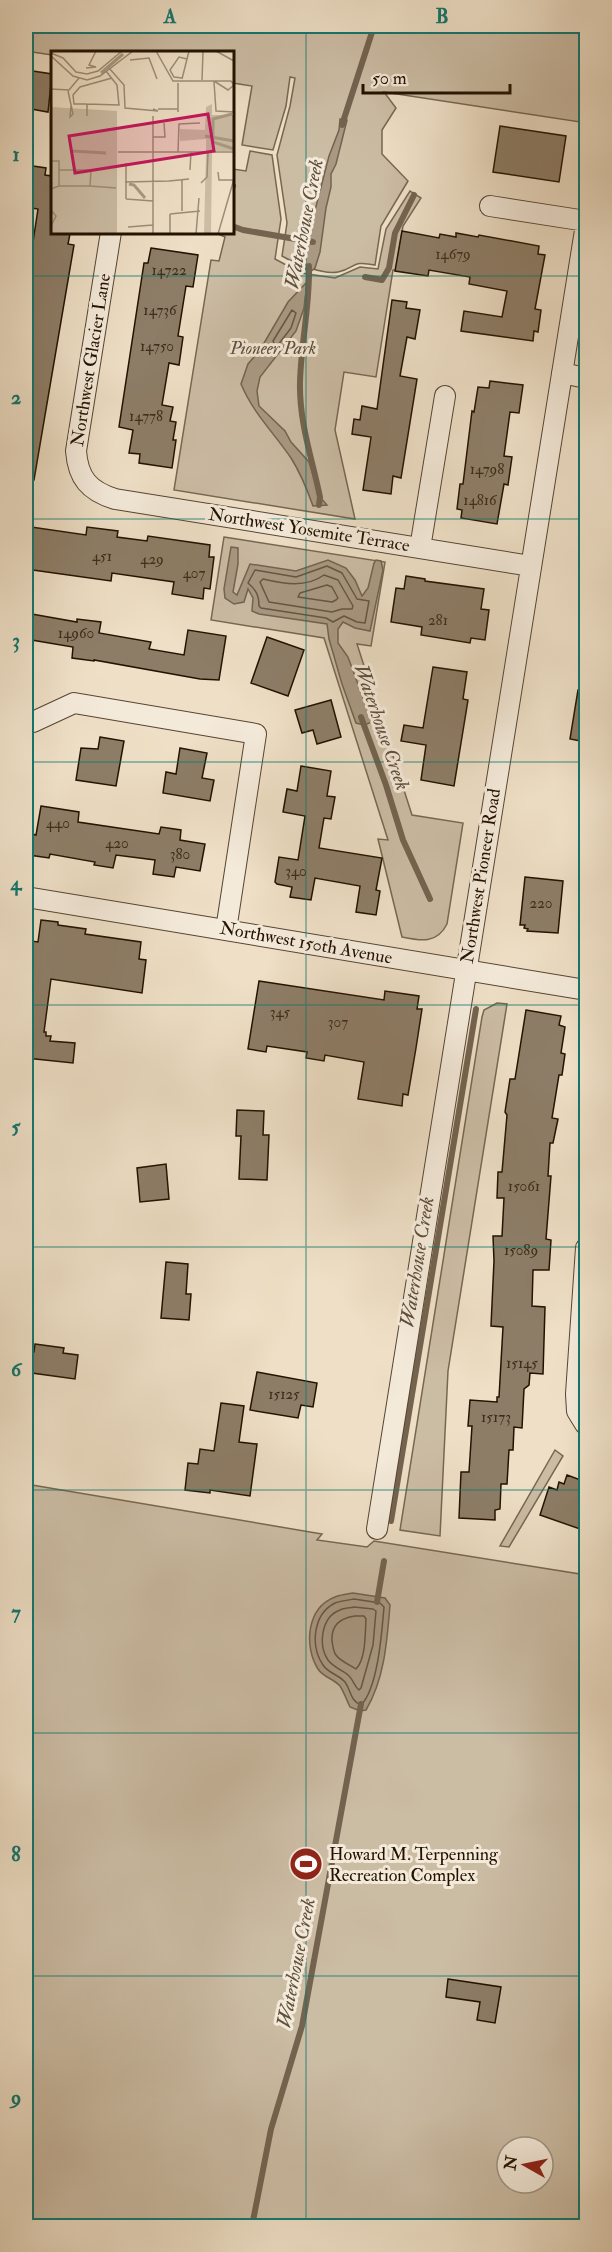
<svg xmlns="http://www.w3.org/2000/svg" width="612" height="2252" viewBox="0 0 612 2252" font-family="'IM FELL Double Pica',serif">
<rect width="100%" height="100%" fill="#eedfc6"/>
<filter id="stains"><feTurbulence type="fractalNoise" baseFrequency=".00333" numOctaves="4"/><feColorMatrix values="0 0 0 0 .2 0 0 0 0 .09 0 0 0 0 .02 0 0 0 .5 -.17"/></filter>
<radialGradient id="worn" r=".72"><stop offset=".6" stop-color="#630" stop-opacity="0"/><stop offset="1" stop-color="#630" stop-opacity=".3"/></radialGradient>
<path fill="#cbbca4" stroke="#776752" stroke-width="1.5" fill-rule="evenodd" d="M26,26h560v57l-6,39 -196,-30 12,16 -14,22v24l26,27 -27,45 -6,39c-25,-5 -18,3 -37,7 -15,3 -44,-9 -56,-16l5,-33 -10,-68 13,-49 5,-28 -5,-1 -4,29 -13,44 -31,-5 10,-59 -19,-3 -1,-31 -177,-1 -3,4 -26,-4z
M250,151l22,4 9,64 -6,40 26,14 34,5 25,-11 18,2 8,-40 24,-38 11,7 -18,28 -7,44h-3l-17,107 -32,-5 -9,58 20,89 -181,-29 37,-230 8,1 6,-24 -9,-4 16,-1 1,-63 13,2z
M224,537l161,25 -14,84 -14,-2 55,171 51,8 -16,101c-10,20 -26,17 -45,13l-24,-98 10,1 -64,-202 -113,-18z
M497,1003l10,1 -59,367 -8,165 -40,-6 82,-513 2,-7z
M555,1450l8,6 -54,91 -9,-1z
M26,1484l296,50 -5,6 50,7 7,-6 212,34v651h-560zM507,2147h36v36h-36z"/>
<path fill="#a99983" stroke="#73634f" stroke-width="1.5" d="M340,119l7,1 -11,44 -5,10v13l-5,21 -6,44 -5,16 -6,5 -7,-9 2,-11 25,-97 10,-26z
M307,282l-3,26 -8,23 -36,46 -3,14 2,15 26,25 6,11 18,20 11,35 7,8 -14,1c-6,-17 -12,-32 -22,-48 -17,-25 -38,-45 -50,-74l7,-20 12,-14 28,-48z
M231,547l7,1v16l-5,28 4,3 13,-31 46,7 32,-11 18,8 9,12 7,16 6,-8 6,-25 2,-3 5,1 2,9 -13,61 -15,-3 -12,-6 -5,7v14l10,14 24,65 -8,3 -8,-2 -14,-39 -13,-45 -2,-15 -68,-10 -7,-3 1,-13 -5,-9 -4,13 -10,2 -9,-6 -1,-9z
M353,1593l32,5 5,7c-3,35 -5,73 -24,105l-6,1 -10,-4c-3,-6 -6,-15 -10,-21 -6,-7 -17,-9 -22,-17 -14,-22 -12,-61 17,-72 5,-2 12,-3 18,-4z"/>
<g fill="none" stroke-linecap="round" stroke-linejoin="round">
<path stroke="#665642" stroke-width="1.5" d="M292,310l4,3 -5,15 -13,17h-3l-2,-4z
M327,566l15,7 15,26 12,2 -4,22 -8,-1 -13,-6 -11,6 -7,-4 -65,-10 -2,-2c0,-11 -3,-16 -11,-23l7,-13 41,7z
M324,575l14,5 15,26 -1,3h-10l-10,3 -63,-10 -9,-20 3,-3c21,5 43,9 61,-4z
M327,585l5,2 6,11 -2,2 -4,2 -34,-5 2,-4z
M354,1599l26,4 4,4c-2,24 -6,81 -23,98 -11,-4 -10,-15 -16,-23 -6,-7 -17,-9 -22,-17 -13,-19 -10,-51 12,-62 6,-2 13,-3 19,-4z
M354,1607l19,2 3,2 -3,34 -12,43 -2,2c-5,-4 -6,-11 -11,-15 -6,-5 -15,-8 -20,-15 -10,-15 -7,-43 12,-50 4,-2 10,-2 14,-3z
M355,1616h9l2,3c-1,15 0,40 -10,50 -6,-4 -16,-8 -20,-14 -3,-4 -3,-9 -4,-14 -1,-16 8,-23 23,-25z"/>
<path stroke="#73634f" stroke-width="6" d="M342,125l32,-99
M232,188l1,-2
M232,226l11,4 70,12
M309,266c1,39 -8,77 -9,116 -1,40 12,76 20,115l-1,8
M365,277l17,3 7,-12 6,-35 19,-38
M361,717l25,68 17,55 27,59
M391,1521l85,-512
M377,1602l7,-41
M252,2226l19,-97 31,-103 59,-322"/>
</g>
<path fill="#8d7d67" stroke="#231200" stroke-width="1.5" d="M26,70l26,4 -4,38 -22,-4z
M500,126l66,10 -7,46 -66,-10z
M26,165l20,3 -1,7 7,1v56l18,2 -2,10 6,1 -40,235 -8,-1v-212l3,1 9,-59 -12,-2z
M402,231l37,7 1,-4 16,3v-4l22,4 1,-2 60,11 -1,8 7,1 -10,54 6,1 -3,22 -4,-1 -1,10 -72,-10 3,-20 38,6 5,-26 -38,-7 1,-7 -41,-7 -1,6 -33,-5z
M151,248l47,7 -5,32 -7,-1 -8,50 5,1 -4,28 -10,-2 -7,42 11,2 -3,14 6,1 -3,18h3l-4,28 -33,-5 1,-9 -11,-1 4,-23 -14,-3 25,-164h4z
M392,300l15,2 -1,6 14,2 -5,29 -8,-2 -7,39 17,3 -16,99 -8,-2 -2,18 -28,-4 8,-53 -19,-3 2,-15 6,1 2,-14 15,3z
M490,381l33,4 -4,28 -9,-1 -6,44 8,1 -4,28 -4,-1 -7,40 -36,-6 1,-8 -5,-1 3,-25h3l9,-73 2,1 4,-25 11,1z
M31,527l55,8 1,-8 31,4 -1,6 30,4 1,-5 62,9 -1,12h5l-4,32 -6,-1 -1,11 -31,-5 2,-12 -62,-9 -1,8 -85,-12z
M406,576l19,3v2l59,8 -3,20 8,1 -4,30 -14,-2 -1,5 -49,-8 1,-8 -31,-5 5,-34 8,1z
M26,613l51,9v-3l24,3 -2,11 52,9 -2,7 35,6 4,-25 38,6 -7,44 -19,-1 -106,-19v1l-22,-3 1,-11 -47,-8z
M267,637l37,13 -16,46 -37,-13z
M433,667l34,5 -4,27 5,1 -14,86 -33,-6 5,-35 -25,-4 3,-16 19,3z
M578,690h8v52l-16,-3z
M331,700l10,37 -24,7 -4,-14 -11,3 -7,-23z
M100,737l24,4 -8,45 -40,-6 5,-32 17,1z
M180,748l27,5 -5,25 12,2 -4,21 -47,-8 3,-21 10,2z
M301,766l30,5 -4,25 8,1 -4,22 -7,-1 -5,30 63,10 -6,32 4,1 -4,24 -20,-3 4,-26 -45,-8 -4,22 -21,-3 2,-10 -15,-3 -2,-2 4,-25 19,3 7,-44 -22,-4 4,-23 10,2z
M41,806l38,6 -1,10 81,12 2,-7 20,3 -1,10 25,4 -5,27 -24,-4 -2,10 -21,-3 2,-14 -39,-5 -3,13 -19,-3 1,-3 -45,-8 -1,4 -20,-3 3,-21 4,1z
M525,877l38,4 -5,52 -31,-2 1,-2 -4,-1 1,-3h-5z
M41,920l17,2v3l28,4 -1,5 56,8 -2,17 7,1 -4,33 -91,-14 -7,53h2v4h5l-1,5 25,2 -2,20 -47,-5v-73l5,-44 7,1z
M259,981l125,19 1,-9 34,5 -2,13h5l-6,39 -8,47 -5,-1 -1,12 -44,-7 6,-37 -39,-7 -1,6 -18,-3 1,-6 -40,-6 -1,6 -18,-3z
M526,1010l35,6 -2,9 6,2 -4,26 4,1 -3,21h-3l-7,43 6,1 -5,24h-3l-2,33h3l-5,63 5,1 -2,30h-16l-1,36 13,1 -2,67 -13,-1 -1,12 -5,4 -2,39 -8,-1 -1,23h-4l-2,34h-6l-1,25 -5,1v10l-36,-2 2,-46h8l3,-46h-4l2,-26 27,2v-5h2l4,-70 -12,-1 3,-65 -1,-25h9l2,-38h-7l1,-26h4l5,-57 -2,-3 5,-33h5z
M237,1110l27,1 -1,24h6l-2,45 -28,-1 2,-43h-5z
M166,1164l3,35 -29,3 -3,-34z
M166,1262l22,2 -2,30h5l-2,26 -28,-2z
M35,1344l29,4 -1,5 15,2 -3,24 -43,-6 1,-5 -7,-1v-16l8,1z
M257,1372l60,11 -4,24 -12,-2 -3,13 -48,-8z
M221,1403l23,3 -5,36 18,2 -7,52 -40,-6v3l-25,-3 3,-27 10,1 2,-15 14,2z
M567,1475l19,7v37l-3,11 -43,-15 9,-28 8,3 2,-8 5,2z
M448,1979l53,8 -6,36 -18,-3 3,-18 -34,-5z"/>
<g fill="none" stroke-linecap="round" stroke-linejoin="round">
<defs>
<path id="minor" d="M490,206l96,15
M111,232l-35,219c2,27 13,40 39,48l416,67
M562,373l24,5
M420,548l25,-152
M33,722l41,-19 182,31 -30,196
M26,897l560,93
M585,1424l-8,-13 -1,-17 10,-146
M377,1529l209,-1305"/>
</defs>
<use href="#minor" stroke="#564532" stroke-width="22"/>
<use href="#minor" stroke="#f4eada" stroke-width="20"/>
</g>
<path fill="none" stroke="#0f766e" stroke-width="1.5" stroke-opacity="0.55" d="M306,26v2200M26,276h560M26,519h560M26,762h560M26,1005h560M26,1247h560M26,1490h560M26,1733h560M26,1976h560"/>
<defs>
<symbol id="stadium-disc" viewBox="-11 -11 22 22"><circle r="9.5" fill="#8f2418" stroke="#f4eada"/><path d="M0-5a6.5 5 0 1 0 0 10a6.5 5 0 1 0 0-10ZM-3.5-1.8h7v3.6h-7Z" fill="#fff"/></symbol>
</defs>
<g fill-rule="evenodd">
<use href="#stadium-disc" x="287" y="1845" width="38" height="38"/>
</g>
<g text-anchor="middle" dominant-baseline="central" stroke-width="6" stroke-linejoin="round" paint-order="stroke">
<g font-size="15" fill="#3e2d1a">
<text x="453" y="254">14679</text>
<text x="169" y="270">14722</text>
<text x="160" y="310">14736</text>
<text x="157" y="346">14750</text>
<text x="146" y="416">14778</text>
<text x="487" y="469">14798</text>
<text x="480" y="500">14816</text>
<text x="102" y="556">451</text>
<text x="152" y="559">429</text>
<text x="194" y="573">407</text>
<text x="438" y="620">281</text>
<text x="76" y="633">14960</text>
<text x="58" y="823">440</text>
<text x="117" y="843">420</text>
<text x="180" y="854">380</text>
<text x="296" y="871">340</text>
<text x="541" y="903">220</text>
<text x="280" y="1012">345</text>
<text x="338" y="1022">307</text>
<text x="524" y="1186">15061</text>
<text x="521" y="1250">15089</text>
<text x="522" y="1363">15145</text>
<text x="284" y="1394">15125</text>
<text x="496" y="1417">15173</text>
</g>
<g font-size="18" font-style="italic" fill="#5e4e39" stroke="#f4eada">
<text x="273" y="348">Pioneer Park</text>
</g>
<g font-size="18" fill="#231200" stroke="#f4eada">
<text transform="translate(91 360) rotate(-81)">Northwest Glacier Lane</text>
<text transform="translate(309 530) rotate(9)">Northwest Yosemite Terrace</text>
<text transform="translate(481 876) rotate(-81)">Northwest Pioneer Road</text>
<text transform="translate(306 943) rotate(10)">Northwest 150th Avenue</text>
</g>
<g font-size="18" fill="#231200" stroke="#f4eada" text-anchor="start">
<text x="329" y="1854">Howard M. Terpenning<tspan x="329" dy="21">Recreation Complex</tspan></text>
</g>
<g font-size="20" font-style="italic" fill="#5f4f3b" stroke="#f4eada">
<text transform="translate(304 224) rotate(-79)">Waterhouse Creek</text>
<text transform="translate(382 727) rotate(71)">Waterhouse Creek</text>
<text transform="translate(417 1262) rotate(-81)">Waterhouse Creek</text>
<text transform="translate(296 1963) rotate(-79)">Waterhouse Creek</text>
</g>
</g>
<g transform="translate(51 51)">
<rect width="183" height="183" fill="#eedfc6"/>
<path d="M161,53v11h22v36h-28v-12l-26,2v-12l25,1 1,-23zM0,56l66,4v123h-66zM155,102h6l-1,81h-7z" fill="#cbbca4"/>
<path fill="none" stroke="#a99983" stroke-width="3" d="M50,22l22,-19M181,63l-19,5v23l21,7M154,85l29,5M21,100l34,2M78,133l5,1 11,13"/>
<path fill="none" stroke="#9d8d77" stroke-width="1.5" d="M105,0l17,30h58l3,4 -6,5 -14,-9M165,0l18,10M0,2l12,5 13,14 11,2 11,-3 24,-20M0,5l22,20 14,4 13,-4 33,-25M79,9l19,-2 8,21M35,17l10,-1 -7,-2 7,-14M58,17l15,17 1,23 33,3 -5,-2M131,27l-8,-1 -4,-7 9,-13 8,2M131,28l7,-28M151,29l1,-28M163,31l2,29 18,1M127,32v29M0,38l18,1 10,-12M17,40l5,23 -3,3 1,-11M36,53h-13l-1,-9 7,-8 32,-9M107,58h20M36,65v-12l32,1 -2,-20 -11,-14M102,86h12l-1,-14M67,101h116M127,101l1,-28 21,-1M0,110h8v25l-8,3M139,119l1,-18M167,121l1,8h15M118,130l20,-2M74,131l44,-1M150,132l6,-6 1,-25M8,135h31l1,-16h-32M39,135l26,2M75,148v-36M75,148l27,2M0,159l5,6 -5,10M131,160v-32M119,163l30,-3M77,176l25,-2M102,183v-118M119,183v-20M145,183l3,-36M167,183l16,-55"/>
<path fill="#c2185b" fill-opacity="0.15" stroke="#c2185b" stroke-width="3" d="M157,63l6,37 -139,22 -6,-37z"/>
<rect width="183" height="183" fill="none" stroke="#231200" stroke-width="3"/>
</g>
<rect width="612" height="2252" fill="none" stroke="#eedfc6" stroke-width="66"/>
<g transform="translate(525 2165) rotate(279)"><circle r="28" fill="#f4eada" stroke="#a09483" stroke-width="1.5"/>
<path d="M0-4.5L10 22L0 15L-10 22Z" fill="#8f2418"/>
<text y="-9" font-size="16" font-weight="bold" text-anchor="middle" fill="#231200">N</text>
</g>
<path d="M363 84v9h147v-9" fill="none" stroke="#231200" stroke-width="3"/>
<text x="372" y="84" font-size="18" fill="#231200" stroke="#f4eada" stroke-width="4.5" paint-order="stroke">50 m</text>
<rect x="33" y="33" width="546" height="2186" fill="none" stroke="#0f766e" stroke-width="2"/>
<g font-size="20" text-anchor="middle" font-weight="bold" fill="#0f766e">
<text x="170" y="23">A</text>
<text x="442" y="23">B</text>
<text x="16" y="161">1</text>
<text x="16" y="404">2</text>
<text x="16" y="647">3</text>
<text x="16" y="890">4</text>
<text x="16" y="1133">5</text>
<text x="16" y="1376">6</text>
<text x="16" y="1619">7</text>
<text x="16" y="1861">8</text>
<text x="16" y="2104">9</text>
</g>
<rect width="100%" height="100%" filter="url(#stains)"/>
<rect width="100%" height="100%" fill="url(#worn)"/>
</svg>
